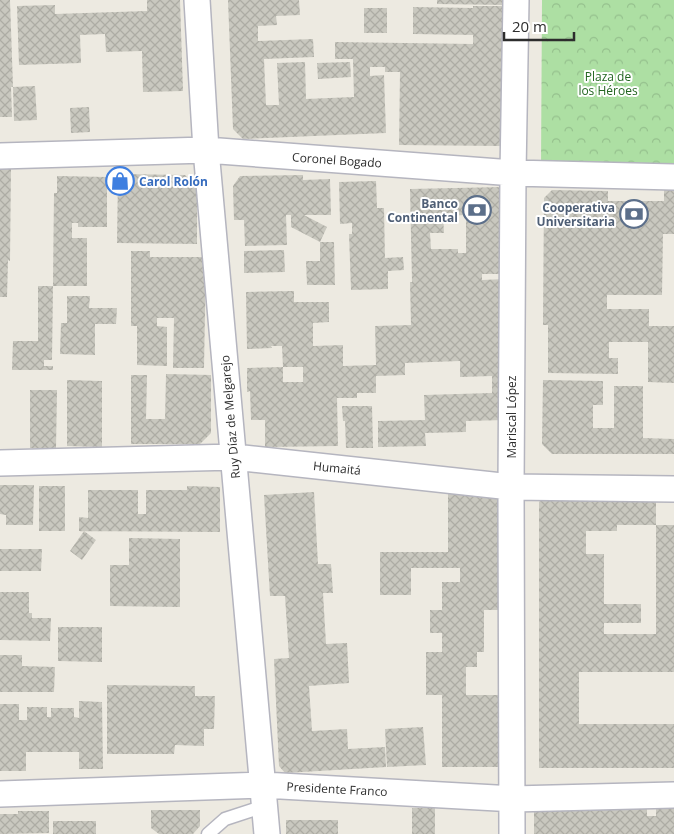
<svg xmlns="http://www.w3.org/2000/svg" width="674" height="834" viewBox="0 0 674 834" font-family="'Open Sans',sans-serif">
<defs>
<pattern id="park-crowns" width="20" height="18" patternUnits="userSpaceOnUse" patternTransform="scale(1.25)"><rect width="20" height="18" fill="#addfa3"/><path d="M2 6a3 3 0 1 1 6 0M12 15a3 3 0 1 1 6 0" fill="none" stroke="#95c08d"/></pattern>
<pattern id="building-cross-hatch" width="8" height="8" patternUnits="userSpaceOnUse" patternTransform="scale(1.25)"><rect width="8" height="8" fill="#c9c8bf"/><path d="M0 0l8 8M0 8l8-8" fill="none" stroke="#adaca4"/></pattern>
</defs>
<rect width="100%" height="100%" fill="#edeae1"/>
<path fill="url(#park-crowns)" d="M542,0h132v169l-133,-4z"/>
<path fill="url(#building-cross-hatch)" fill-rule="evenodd" d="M0,0h10l3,87h-2l1,30h-12z
M147,0h33l3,91 -40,1 -1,-41 -36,1 -1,-18 -25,1 1,28 -62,2 -2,-59 38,-1v9l92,-3z
M228,0h71l1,15 -24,1 1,9 -19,1v15l55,-2 1,18 -50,2 2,46h13l-2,-42 28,-1 1,37 48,-2 -1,-38h-18v-17l138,2v-9l-60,-1v-27l60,1v-2h30v38h11v29h-12l-1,73 -102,-1 1,-73h-15v-5h-15v9l14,-1 2,58 -143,6 -10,-10z
M437,0h66v5l-66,-1z
M364,8h23v25h-23z
M350,62l1,15 -33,2 -1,-16z
M35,86l2,34 -23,1 -1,-34z
M89,107l1,25 -19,1 -1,-25z
M0,169h11l-1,92 -2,-1 -1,37h-7z
M118,174l67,1 12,13v56l-80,-1z
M303,175v5l27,-1 1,36h-27l23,12 -7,15 -29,-15v-12h-5l1,30 -42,1 -1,-26h-10l-1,-34 7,-10z
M57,176l50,1v50h-29v-4h-6v15h15v48h-34l1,-93h3z
M376,181l1,27h7l1,50 18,-1 1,13 -16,1v18l-37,1 -2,-56h3v-11l-12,1 -1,-42z
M503,187l2,87h-23v6l24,-1v141l-40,1v11l-41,1 1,13 -48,1v-26l47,-1 -1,-25 68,-2v-17l-32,1v-16l-55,2v12l-29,1v17h-19v5h-20l1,48 -73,1v-27h-14l-1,-29 -3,1v-24l36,-1v15h20v-15h-20l-1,-21h-11l1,2 -25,1 -1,-57 48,-1v11h35v20l-16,1v23l30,-1v21l33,-1 -1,-39 36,-1 -1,-43h2l-2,-93zM466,215v38h-8v-4h-27l-1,-16h14l-1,-17z
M664,188h10v46h-11l-1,61h-55v14h42v17h25v57l-26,-1v-40h-39v16h9v16l-70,-1v-48h-5l1,-127 8,-8 56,1v10h56z
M320,242h14l1,43h-28l-1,-24h14z
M284,250l1,22 -41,1v-22z
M131,251h19v6h56l-2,111h-31l1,-50h-17v8l10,1v39l-30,-1v-39h-6z
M38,286h15l-1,74h-8v6h9v4h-41l1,-29h25z
M67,296h23l-1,12h28l-1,16h-21v31l-35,-1 1,-31h6z
M166,374l45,1v58l-11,11h-69v-69h16l-1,44h19z
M67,380l35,1v66l-35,-1z
M543,380l60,1v24h-10v23h21v-42h29v52l31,1v15h-122l-10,-10z
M30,390h27l-1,58h-26z
M342,406h30l1,42h-27l-1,-27h-2z
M0,485h34l-1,40h-27v-10l-6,-1z
M39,486h26v45h-26z
M187,486l33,1v45l-141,-1v-14l9,1v-28h50v24h8v-24h41z
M448,491l54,8v111h-18v42h-7v15h-11v28h42v72h-66v-72h-16v-43h16v-19h-12v-23h12v-28h18v-14h-49v27h-31v-43h68z
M550,491h106v34h18v147h-95v52h95v44h-135v-266zM617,525h39v109h-52v-11h37v-19h-37v-50h-18v-23h31z
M314,492l4,72h13l2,29h-10l3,51 21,-1 2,40 -40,3 3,45 35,-2 1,20 37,-2 1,20 -101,6 -6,-7 -5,-107 15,-1 -4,-62h-15l-6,-101z
M84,531l12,9 -14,20 -12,-9z
M129,538l51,1v68l-70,-1v-41h19z
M0,549h42l-1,22h-41z
M0,592h29v21h3v5h19l-1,23 -50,-1z
M58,627h44v35l-44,-1z
M0,655h22v11l33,1 -1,25h-54z
M107,685l88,1v10h20l-1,33h-10v17l-29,-1 -1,9h-67z
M79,701l23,1 1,67h-24v-17h-53v19h-26v-67h19v16h8v-13h20v10h4v-9h23v9l5,1z
M423,727l3,38 -39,2 -2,-38z
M534,806h113v10h9v-10h18v28h-140z
M412,808h23v26h-23z
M151,810h49v16l-7,8h-34l-8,-6z
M18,811h31v22l-49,1v-20h18z
M286,820h52v14h-52z
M53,821h43v13h-43z"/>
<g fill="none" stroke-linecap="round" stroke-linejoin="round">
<defs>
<path id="service" d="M208,834l17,-15 40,-13"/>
<path id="minor" d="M197,0l9,150 61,684
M0,156l206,-6 307,23 161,4
M0,463l234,-6 277,30 163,2
M0,794l263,-9 250,14 161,-4
M512,834l-1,-347 2,-314 3,-173"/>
</defs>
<use href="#service" stroke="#b5b5bf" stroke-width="15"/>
<use href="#minor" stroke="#b5b5bf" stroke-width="28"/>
<use href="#service" stroke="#fff" stroke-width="12"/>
<use href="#minor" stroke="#fff" stroke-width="25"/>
</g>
<defs>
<symbol id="shop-ring" viewBox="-11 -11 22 22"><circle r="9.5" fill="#fff" stroke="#3f7fe0" stroke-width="1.5"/><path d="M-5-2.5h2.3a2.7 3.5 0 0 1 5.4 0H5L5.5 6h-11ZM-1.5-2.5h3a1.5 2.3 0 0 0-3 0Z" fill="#3f7fe0"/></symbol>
<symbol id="bank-ring" viewBox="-11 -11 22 22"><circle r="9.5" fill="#fff" stroke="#5c6f8a" stroke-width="1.5"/><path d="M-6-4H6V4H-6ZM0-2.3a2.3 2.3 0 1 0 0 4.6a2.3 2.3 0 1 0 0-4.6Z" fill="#5c6f8a"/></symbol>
</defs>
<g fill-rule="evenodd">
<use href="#shop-ring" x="104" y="165" width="32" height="32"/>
<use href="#bank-ring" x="461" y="194" width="32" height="32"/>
<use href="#bank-ring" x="618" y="198" width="32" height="32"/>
</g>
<g text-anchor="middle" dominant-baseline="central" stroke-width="4" stroke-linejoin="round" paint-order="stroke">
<g font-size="12" fill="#236621" stroke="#fff">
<text x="608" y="76">Plaza de<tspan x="608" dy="14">los Héroes</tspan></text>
</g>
<g font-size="12" fill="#2d2d2d" stroke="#fff">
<text transform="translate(337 160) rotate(4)">Coronel Bogado</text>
<text transform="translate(230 417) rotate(-95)">Ruy Díaz de Melgarejo</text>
<text transform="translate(511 417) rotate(-90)">Mariscal López</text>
<text transform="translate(337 468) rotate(6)">Humaitá</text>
<text transform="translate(337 789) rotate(3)">Presidente Franco</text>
</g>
<g font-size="12" font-weight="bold" fill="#366cbe" stroke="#fff" text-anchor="start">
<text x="139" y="181">Carol Rolón</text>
</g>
<g font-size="12" font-weight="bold" fill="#4e5e75" stroke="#fff" text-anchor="end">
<text x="458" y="203">Banco<tspan x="458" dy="14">Continental</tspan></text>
<text x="615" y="207">Cooperativa<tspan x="615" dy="14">Universitaria</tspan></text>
</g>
</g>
<path d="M504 32v8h70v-8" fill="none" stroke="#2d2d2d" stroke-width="2.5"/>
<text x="512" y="32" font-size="15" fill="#2d2d2d" stroke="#ffffff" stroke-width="4" paint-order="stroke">20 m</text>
</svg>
